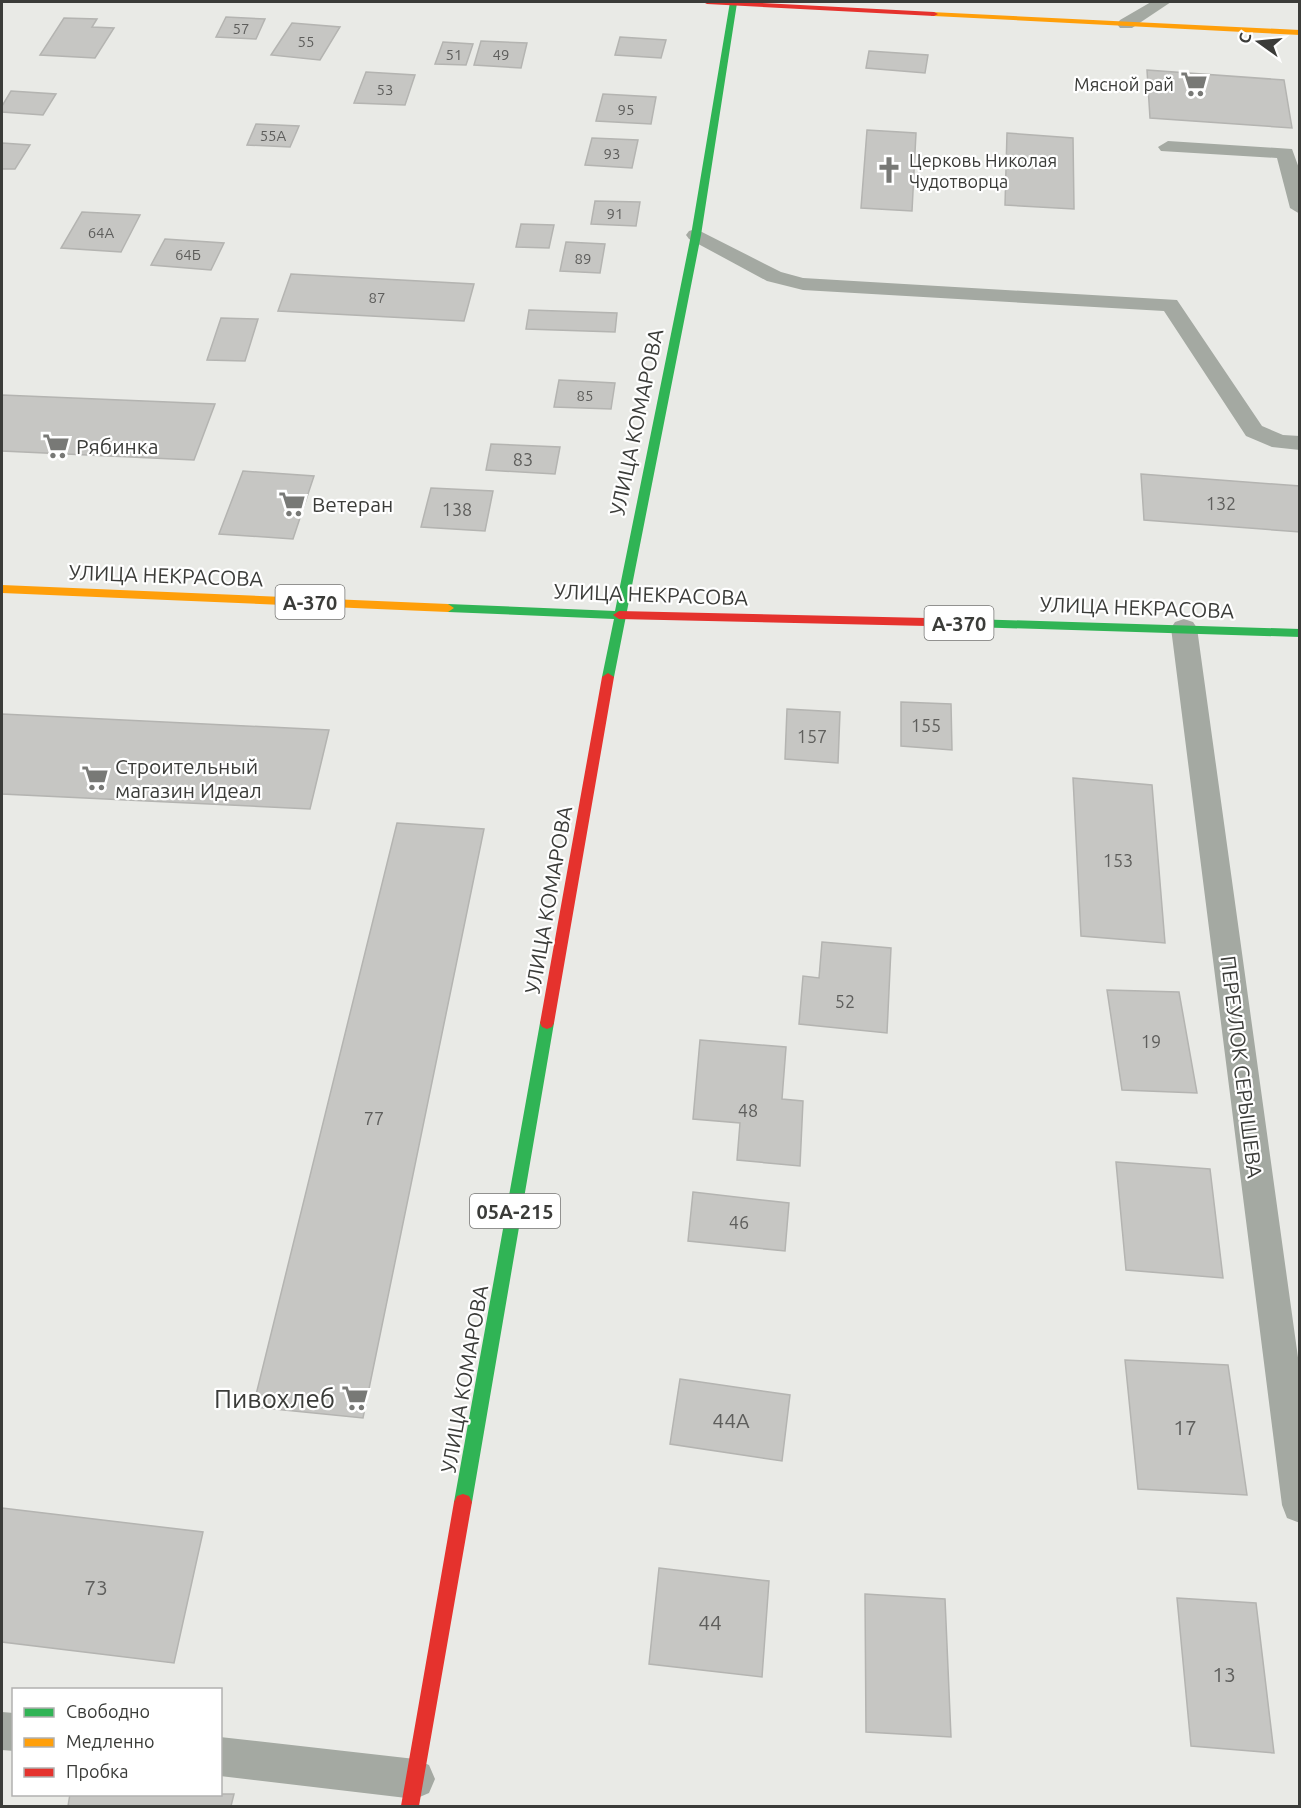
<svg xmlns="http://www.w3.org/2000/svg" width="1301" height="1808" viewBox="0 0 1301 1808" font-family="Ubuntu,sans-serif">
<rect width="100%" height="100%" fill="#e9eae6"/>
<path fill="#c6c6c3" stroke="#b4b4b1" stroke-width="1.5" d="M226,17l39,2 -9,20 -40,-2z
M64,18l33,1 -5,8 22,1 -19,30 -55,-3z
M292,23l48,4 -20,33 -49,-5z
M620,37l46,3 -5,18 -46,-3z
M481,41l46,2 -6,25 -47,-3z
M443,42l30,2 -7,21 -31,-1z
M869,51l59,4 -3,18 -59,-5z
M1147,70l137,10 8,48 -142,-10z
M366,72l49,3 -10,30 -51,-2z
M11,91l45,3 -13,21 -41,-3v-6z
M603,94l53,3 -5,27 -55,-3z
M256,124l43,2 -9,21 -43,-2z
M867,130l49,3 -4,78 -51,-3z
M1007,133l66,5 1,71 -69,-4z
M592,138l46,2 -6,28 -47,-3z
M2,143l28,2 -15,24h-13z
M595,201l45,1 -4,24 -45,-2z
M82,212l58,3 -19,37 -60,-4z
M521,224l33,1 -5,23 -33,-1z
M165,239l59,4 -13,27 -60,-5z
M566,242l39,2 -5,29 -40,-2z
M291,274l183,10 -10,37 -186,-10z
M529,310l88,3 -2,19 -89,-3z
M221,318l37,1 -13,42 -38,-1z
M559,380l56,3 -4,26 -57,-2z
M2,395l213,9 -21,56 -192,-9z
M491,444l69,3 -5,27 -69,-4z
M243,471l71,5 -21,63 -74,-5z
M1141,474l159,12v46l-156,-12z
M431,488l62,3 -8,40 -64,-4z
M901,702l50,2 1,46 -51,-4z
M787,709l53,3 -2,51 -53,-4z
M2,714l327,16 -19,79 -308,-15z
M1073,778l79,7 13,158 -84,-7z
M397,823l87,6 -121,589 -110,-11z
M822,942l69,6 -4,85 -88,-9 4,-48 16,2z
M1107,990l72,2 18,101 -75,-3z
M700,1040l86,7 -4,52 21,2 -3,65 -63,-6 3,-37 -47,-4z
M1116,1162l94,7 13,109 -97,-8z
M693,1192l96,11 -4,48 -97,-10z
M1125,1360l103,5 19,130 -109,-6z
M680,1379l110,16 -8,66 -112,-17z
M2,1508l201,24 -29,131 -172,-21z
M659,1568l110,13 -7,96 -113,-13z
M865,1594l80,5 6,138 -85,-5z
M1177,1598l79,5 18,150 -83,-7z
M70,1794h164l-3,12h-163z"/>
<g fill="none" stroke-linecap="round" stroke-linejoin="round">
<path fill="#a4a9a2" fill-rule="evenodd" d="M1151,2h20l-39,26h-12l-3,-4 3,-4z
M1168,141l124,8 8,22v43l-10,-6 -13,-50 -116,-7 -3,-4z
M696,229l85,43 22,6 374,22 85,126 21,9 17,1v14l-28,-3 -26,-11 -82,-125 -361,-21 -36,-9 -78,-42 -3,-4 3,-4z
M1184,619l9,3 4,6 103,744v151l-13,-5 -5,-13 -111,-877 4,-6z
M2,1712l12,1v38l-12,-1z
M220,1737l195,22 14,6 6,14 -6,14 -14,6 -195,-23z"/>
<path fill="#30b455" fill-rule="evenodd" d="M730,2l7,1 -36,232 -87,442 -6,4 -6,-4 12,-58 -166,-7 -6,-4 6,-4 167,7 76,-376z
M971,619l329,10v8l-329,-10 -6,-4z
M547,1017l5,2 2,4 -82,479 -3,6 -6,2 -6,-2 -3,-6 86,-479 2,-4z"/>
<path fill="#ff9f0a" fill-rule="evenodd" d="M931,12l369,18v5l-366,-19h-3z
M2,585l446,19 6,4 -6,4 -446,-19z"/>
<path fill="#e5322d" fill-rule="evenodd" d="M703,2h41l190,10 4,2 -4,2 -227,-12z
M619,611l352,8 6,4 -6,4 -352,-8 -6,-4z
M608,673l6,4 -60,346 -2,4 -5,2 -5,-2 -2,-4 62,-346z
M463,1494l6,2 3,6 -53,304h-18l53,-304 3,-6z"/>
</g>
<defs>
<symbol id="supermarket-bare" viewBox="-9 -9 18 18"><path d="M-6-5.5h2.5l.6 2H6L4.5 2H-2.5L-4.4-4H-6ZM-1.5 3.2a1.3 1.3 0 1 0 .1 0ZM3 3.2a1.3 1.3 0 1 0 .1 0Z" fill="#787976" stroke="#fff" stroke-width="2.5" paint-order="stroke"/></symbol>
<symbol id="church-bare" viewBox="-9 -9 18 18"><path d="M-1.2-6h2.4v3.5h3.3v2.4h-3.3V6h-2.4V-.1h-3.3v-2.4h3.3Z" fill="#787976" stroke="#fff" stroke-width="2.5" paint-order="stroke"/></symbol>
</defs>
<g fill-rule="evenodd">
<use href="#supermarket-bare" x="1175" y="65" width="38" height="38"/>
<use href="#church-bare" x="870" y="151" width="38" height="38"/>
<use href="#supermarket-bare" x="37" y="427" width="38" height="38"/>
<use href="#supermarket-bare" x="273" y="485" width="38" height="38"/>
<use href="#supermarket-bare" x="76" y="759" width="38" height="38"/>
<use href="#supermarket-bare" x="336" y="1379" width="38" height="38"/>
</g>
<g text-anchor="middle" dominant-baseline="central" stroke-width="4.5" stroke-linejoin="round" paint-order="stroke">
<g font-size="15" fill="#5e5e5c">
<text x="241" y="28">57</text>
<text x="306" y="41">55</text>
<text x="454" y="54">51</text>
<text x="501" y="54">49</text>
<text x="385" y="89">53</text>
<text x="626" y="109">95</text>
<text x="273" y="135">55А</text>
<text x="612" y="153">93</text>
<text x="615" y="213">91</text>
<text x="101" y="232">64А</text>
<text x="188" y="254">64Б</text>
<text x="583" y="258">89</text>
<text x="377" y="297">87</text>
<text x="585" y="395">85</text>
</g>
<g font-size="18" fill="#3b3c39" stroke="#fff" text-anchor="end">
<text x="1174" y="84">Мясной рай</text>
<text x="909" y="160" text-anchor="start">Церковь Николая<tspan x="909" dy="21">Чудотворца</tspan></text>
</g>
<g font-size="18" fill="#5e5e5c">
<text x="523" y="459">83</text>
<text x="1221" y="503">132</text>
<text x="457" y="509">138</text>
<text x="926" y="725">155</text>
<text x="812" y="736">157</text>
<text x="1118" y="860">153</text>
<text x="845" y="1001">52</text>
<text x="1151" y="1041">19</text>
<text x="748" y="1110">48</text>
<text x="374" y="1118">77</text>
<text x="739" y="1222">46</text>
</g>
<g fill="#fff" stroke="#767674" stroke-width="1.5">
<rect x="275.5" y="585" width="69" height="34" rx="4.5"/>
<rect x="924.5" y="606" width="69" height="34" rx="4.5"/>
<rect x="470" y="1194" width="90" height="34" rx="4.5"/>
</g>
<g font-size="20" font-weight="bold" fill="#3b3c39">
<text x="310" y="602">А-370</text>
<text x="959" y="623">А-370</text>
<text x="515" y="1211">05А-215</text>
</g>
<g font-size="21" fill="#3b3c39" stroke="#fff">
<text transform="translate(636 422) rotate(-78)">УЛИЦА КОМАРОВА</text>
<text transform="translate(166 575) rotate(2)">УЛИЦА НЕКРАСОВА</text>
<text transform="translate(651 594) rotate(2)">УЛИЦА НЕКРАСОВА</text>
<text transform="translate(1137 607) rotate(2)">УЛИЦА НЕКРАСОВА</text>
<text transform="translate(548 900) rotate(-80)">УЛИЦА КОМАРОВА</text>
<text transform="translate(1242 1067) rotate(83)">ПЕРЕУЛОК СЕРЫШЕВА</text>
<text transform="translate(464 1379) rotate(-80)">УЛИЦА КОМАРОВА</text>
</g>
<g font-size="21" fill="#3b3c39" stroke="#fff" text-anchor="start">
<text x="76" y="446">Рябинка</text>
<text x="312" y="504">Ветеран</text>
<text x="115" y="766">Строительный<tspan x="115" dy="24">магазин Идеал</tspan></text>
</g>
<g font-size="21" fill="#5e5e5c">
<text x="731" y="1420">44А</text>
<text x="1185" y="1427">17</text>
<text x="96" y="1587">73</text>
<text x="710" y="1622">44</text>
<text x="1224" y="1674">13</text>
</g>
<g font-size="26" fill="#3b3c39" stroke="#fff" text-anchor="end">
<text x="335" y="1398">Пивохлеб</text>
</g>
</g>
<rect width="1301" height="1808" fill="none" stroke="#3b3c39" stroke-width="6"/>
<rect x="12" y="1688" width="210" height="108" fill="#ffffff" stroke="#b1b1b0" stroke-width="1.5"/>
<rect x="24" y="1708" width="30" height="9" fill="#30b455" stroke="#b1b1b0" stroke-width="1.5"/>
<text x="66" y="1718" font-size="18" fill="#3b3c39">Свободно</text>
<rect x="24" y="1738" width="30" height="9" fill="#ff9f0a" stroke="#b1b1b0" stroke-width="1.5"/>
<text x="66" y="1748" font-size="18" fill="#3b3c39">Медленно</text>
<rect x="24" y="1768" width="30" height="9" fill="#e5322d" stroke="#b1b1b0" stroke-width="1.5"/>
<text x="66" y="1778" font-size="18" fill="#3b3c39">Пробка</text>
<g transform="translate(1259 42) rotate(285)" stroke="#ffffff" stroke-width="4.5" paint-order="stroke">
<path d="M0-4.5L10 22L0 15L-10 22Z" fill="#3b3c39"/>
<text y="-9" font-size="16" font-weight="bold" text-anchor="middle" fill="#3b3c39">С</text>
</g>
</svg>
